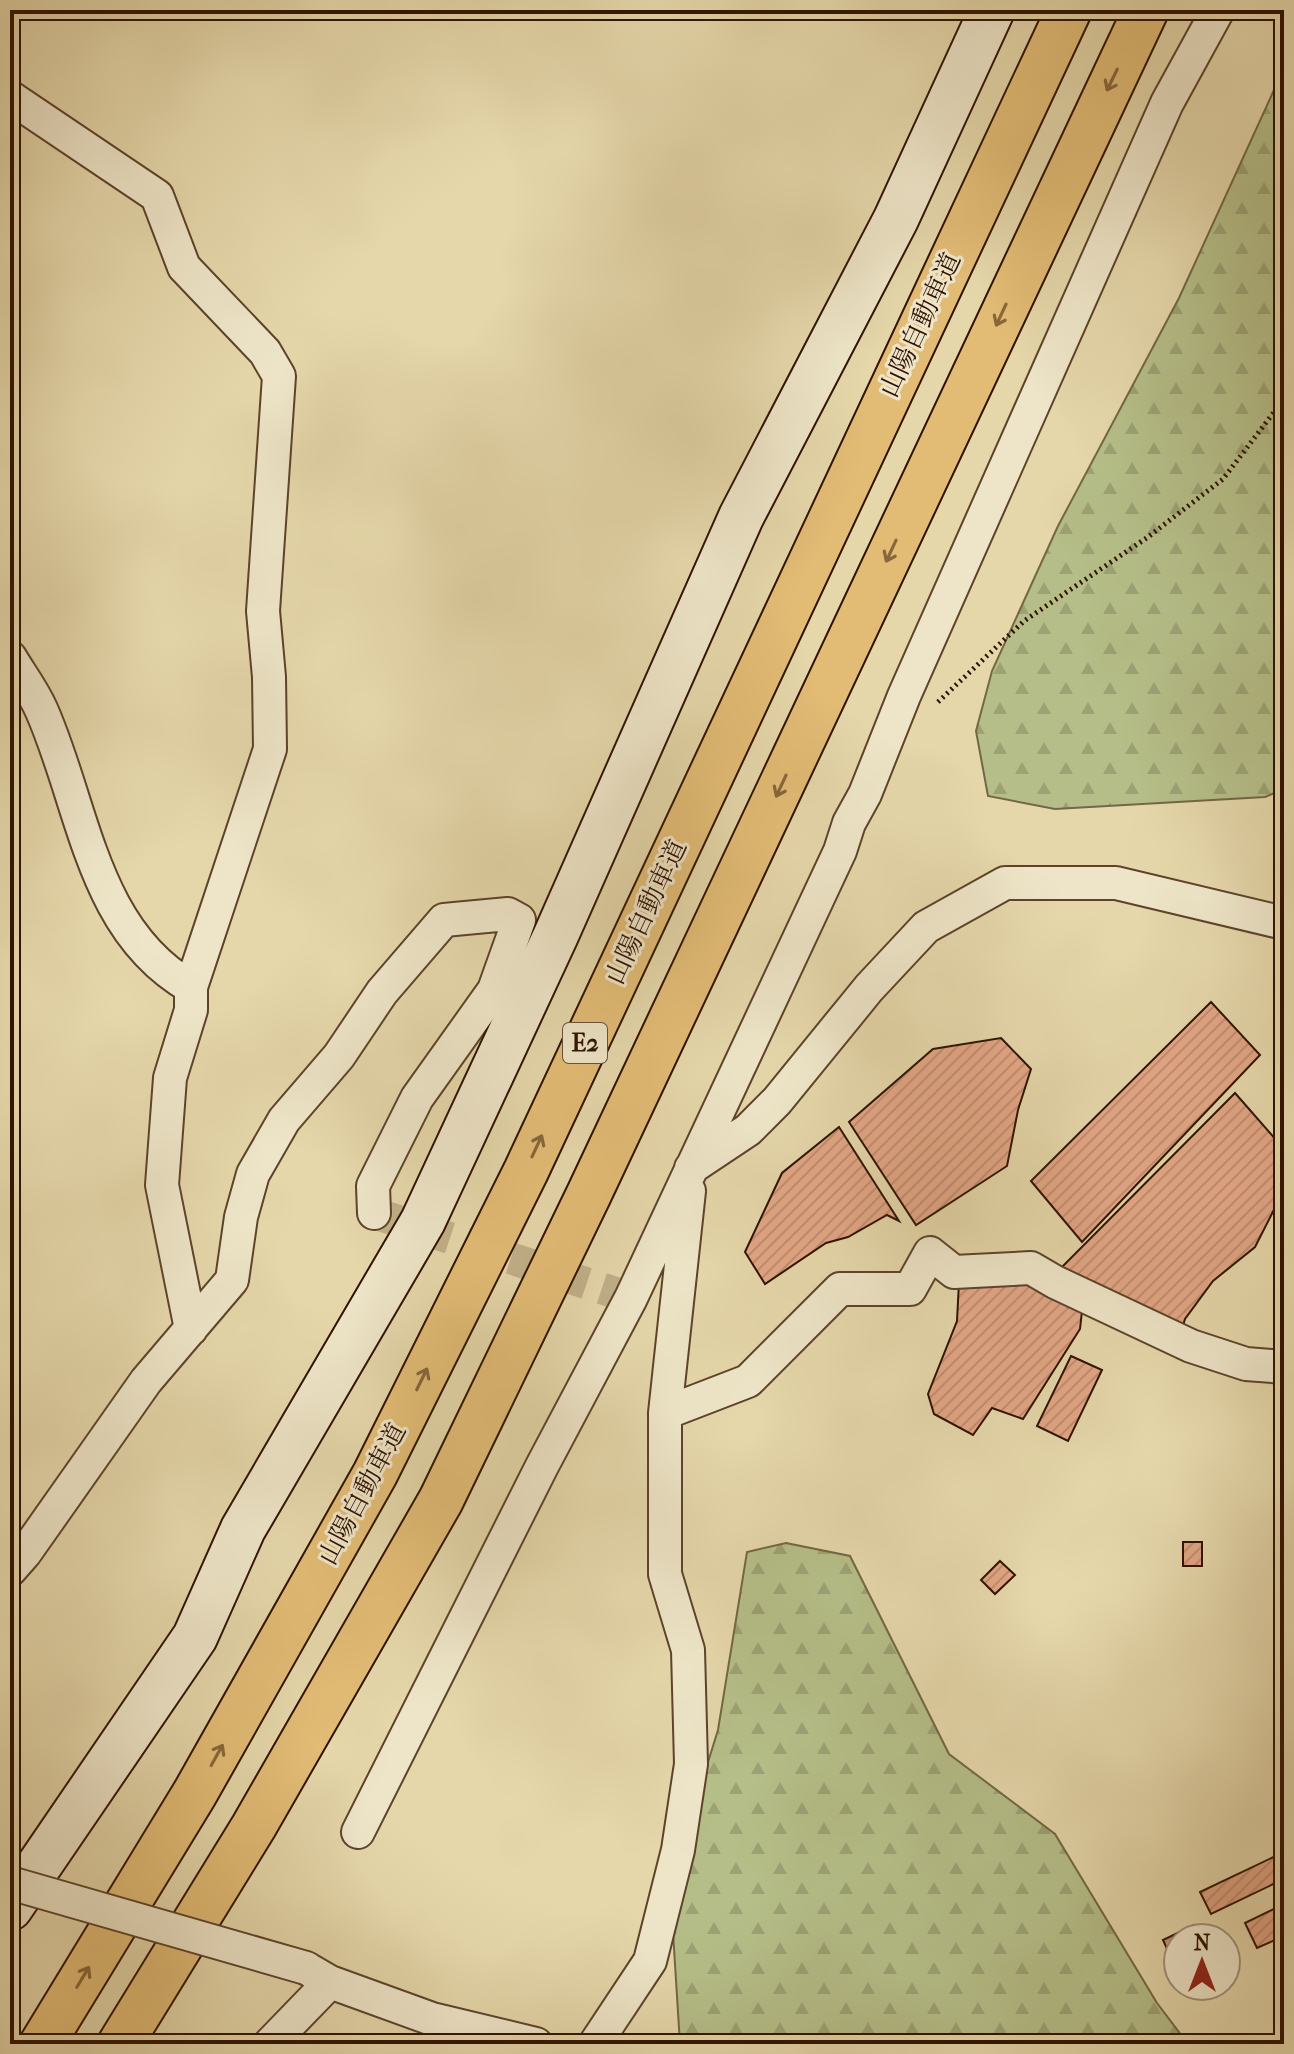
<svg xmlns="http://www.w3.org/2000/svg" width="1294" height="2054" viewBox="0 0 1294 2054" font-family="'IM FELL French Canon','Noto Serif JP',serif">
<defs>
<pattern id="forest-firs" width="22" height="20" patternUnits="userSpaceOnUse" patternTransform="scale(2)"><rect width="22" height="20" fill="#b5be88"/><path d="M5 1l3.5 6h-7zM16 11l3.5 6h-7z" fill="#9ca274"/></pattern>
<pattern id="building-hatch" width="6" height="6" patternUnits="userSpaceOnUse" patternTransform="scale(2)"><rect width="6" height="6" fill="#e3a685"/><path d="M-1 1l2-2M0 6l6-6M5 7l2-2" fill="none" stroke="#c38e71"/></pattern>
</defs>
<rect width="100%" height="100%" fill="#e5d7aa"/>
<filter id="stains"><feTurbulence type="fractalNoise" baseFrequency=".0025" numOctaves="4"/><feColorMatrix values="0 0 0 0 .2 0 0 0 0 .09 0 0 0 0 .02 0 0 0 .5 -.17"/></filter>
<radialGradient id="worn" r=".72"><stop offset=".6" stop-color="#630" stop-opacity="0"/><stop offset="1" stop-color="#630" stop-opacity=".3"/></radialGradient>
<path fill="url(#forest-firs)" stroke="#726844" stroke-width="2" d="M1284,68v721l-19,8 -210,12 -67,-13 -12,-65 16,-60 66,-145 121,-228z
M786,1543l64,13 99,198 106,80 102,169 31,41h-508l-10,-160 48,-154 29,-178z"/>
<path fill="url(#building-hatch)" stroke="#2f1200" stroke-width="2" d="M1211,1002l49,53 -178,187 -51,-61z
M1001,1038l30,31 -13,41 -11,56 -91,59 -67,-103 84,-73z
M1235,1093l49,56v41l-29,57 -42,34 -28,38 -4,13 -119,-65z
M839,1127l60,94 -12,-6 -39,22 -22,6 -61,41 -20,-32 37,-79z
M1025,1279l57,32 -2,18 -57,90 -31,-11 -19,27 -39,-21 -6,-20 29,-73 2,-39z
M1071,1356l31,14 -34,71 -31,-15z
M1183,1542h19v24h-19z
M1000,1561l15,14 -20,19 -14,-14z
M1284,1775v30l-7,-28z
M1282,1853l2,26 -73,35 -11,-22z
M1284,1904v32l-27,12 -12,-25z
M1194,1925l6,13h-22v35l-15,-33z"/>
<g fill="none" stroke-linecap="round" stroke-linejoin="round">
<path stroke="#c1b088" stroke-width="32" stroke-dasharray="32 16" stroke-linecap="butt" d="M374,1213l257,85"/>
<defs>
<path id="street" d="M10,97l147,99 27,71 81,85 14,24 -16,235 6,66 1,72 -79,238
M10,657c10,17 23,34 31,52 43,96 50,221 150,278v23l-21,68 -8,107 29,144
M691,1168l57,-38 29,-29 92,-113 57,-61 79,-44h111l168,40
M665,1413l83,-32 92,-92h70l20,-36 24,19 77,-4 24,14 136,64 55,18 38,3
M10,1570l15,-17 121,-172 86,-101 9,-63 12,-43 31,-54 55,-64 43,-64 62,-72 64,-6 11,6 -25,70 -77,108 -44,88 1,27
M358,1832l184,-366 89,-168 209,-447 9,-28 16,-29 39,-98 263,-593 51,-93
M306,1968l24,14 102,37 104,25
M270,2044l60,-62
M595,2044l55,-83 28,-111 13,-86 -3,-114 -23,-76v-161l24,-222"/>
<path id="secondary" d="M10,1908l185,-271 48,-108 180,-308 133,-286 185,-418 155,-298 96,-209"/>
<path id="highway" d="M42,2044l153,-251 180,-319 151,-303 543,-1161
M120,2044l134,-218 187,-326 148,-306 557,-1184"/>
</defs>
<use href="#street" stroke="#5c432a" stroke-width="36"/>
<use href="#secondary" stroke="#2f1200" stroke-width="48"/>
<use href="#highway" stroke="#2f1200" stroke-width="48"/>
<path stroke="#2f1200" stroke-width="5" stroke-dasharray="2 4" stroke-linecap="butt" d="M938,702l86,-81 124,-84 75,-58 61,-80"/>
<use href="#street" stroke="#eee5c8" stroke-width="32"/>
<use href="#secondary" stroke="#eee5c8" stroke-width="44"/>
<use href="#highway" stroke="#e2bc75" stroke-width="44"/>
<defs>
<path id="street-bridge" d="M10,1883l296,85"/>
</defs>
<use href="#street-bridge" stroke="#5c432a" stroke-width="36" stroke-linecap="butt"/>
<use href="#street-bridge" stroke="#eee5c8" stroke-width="32"/>
</g>
<defs><path id="oneway-shaft" d="M-6 0H5M1.5-3L5.5 0L1.5 3" fill="none" stroke-width="1.6" stroke-linecap="round" stroke-linejoin="round" transform="scale(2)"/></defs>
<g stroke="#88673a">
<use href="#oneway-shaft" transform="translate(1112 80) rotate(116)"/>
<use href="#oneway-shaft" transform="translate(1001 315) rotate(115)"/>
<use href="#oneway-shaft" transform="translate(891 551) rotate(115)"/>
<use href="#oneway-shaft" transform="translate(781 786) rotate(115)"/>
<use href="#oneway-shaft" transform="translate(537 1146) rotate(-65)"/>
<use href="#oneway-shaft" transform="translate(422 1379) rotate(-64)"/>
<use href="#oneway-shaft" transform="translate(217 1755) rotate(-61)"/>
<use href="#oneway-shaft" transform="translate(83 1977) rotate(-59)"/>
</g>
<g text-anchor="middle" dominant-baseline="central" stroke-width="6" stroke-linejoin="round" paint-order="stroke">
<rect fill="#eee5c8" stroke="#68513c" stroke-width="2" x="563" y="1023" width="44" height="40" rx="6"/>
<g font-size="24" font-weight="bold" fill="#2f1200">
<text x="585" y="1043">E2</text>
</g>
<g font-size="26" fill="#2f1200" stroke="#eee5c8">
<text transform="translate(920 325) rotate(-65)">山陽自動車道</text>
<text transform="translate(646 912) rotate(-65)">山陽自動車道</text>
<text transform="translate(362 1494) rotate(-62)">山陽自動車道</text>
</g>
</g>
<rect width="1294" height="2054" fill="none" stroke="#e5d7aa" stroke-width="40"/>
<rect x="12" y="12" width="1270" height="2030" fill="none" stroke="#2f1200" stroke-width="4"/>
<rect x="20" y="20" width="1254" height="2014" fill="none" stroke="#2f1200" stroke-width="2"/>
<g transform="translate(1202 1962)"><circle r="38" fill="#eee5c8" stroke="#a29178" stroke-width="2"/>
<path d="M0-6L14 30L0 20L-14 30Z" fill="#8f2418"/>
<text y="-12" font-size="22" font-weight="bold" text-anchor="middle" fill="#2f1200">N</text>
</g>
<rect width="100%" height="100%" filter="url(#stains)"/>
<rect width="100%" height="100%" fill="url(#worn)"/>
</svg>
